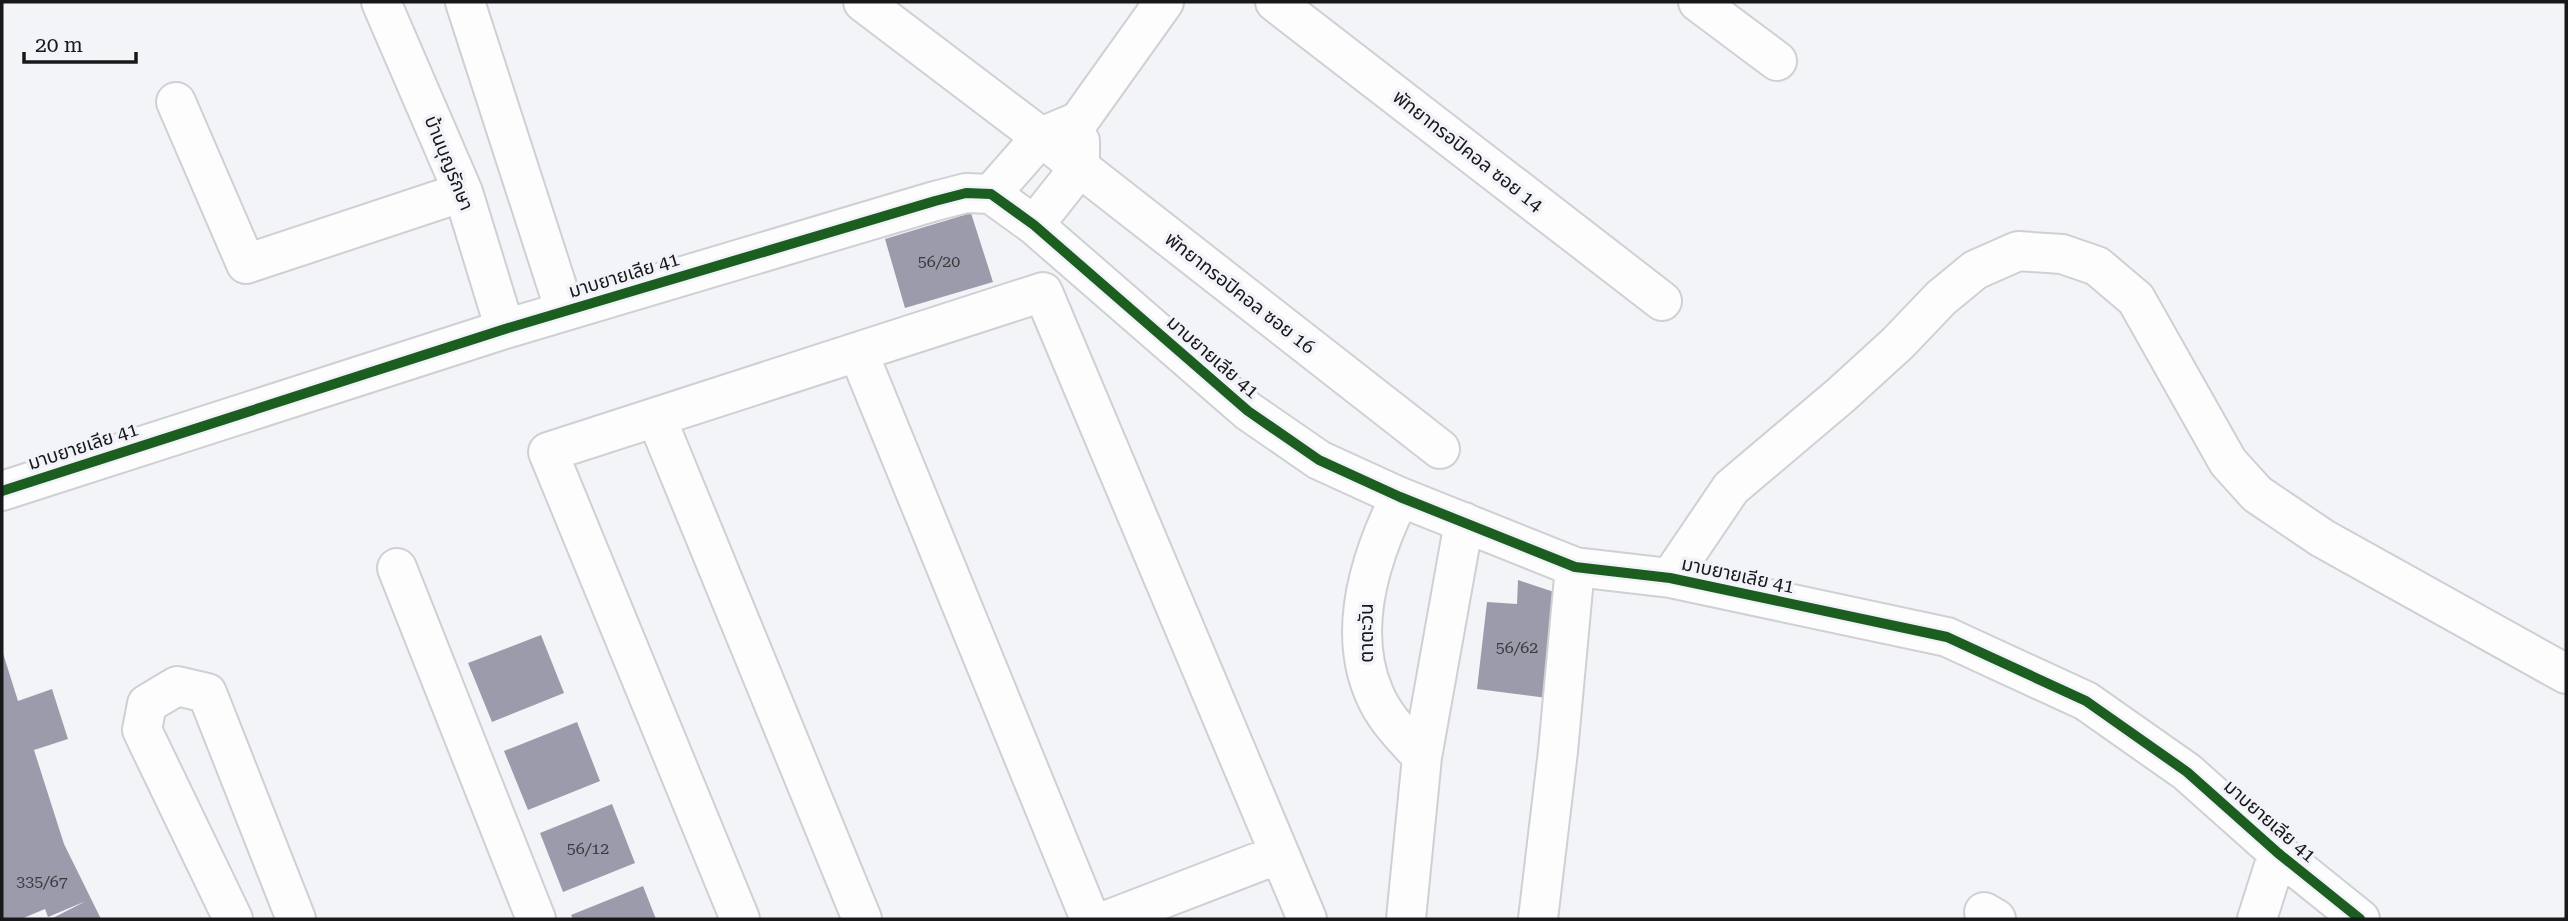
<svg xmlns="http://www.w3.org/2000/svg" width="2568" height="921" viewBox="0 0 2568 921" font-family="'Roboto Serif','Noto Sans Thai',serif">
<rect width="100%" height="100%" fill="#f3f4f8"/>
<path fill="#9c9bac" d="M971,213l22,69 -88,26 -20,-69z
M1518,580l39,13 -10,105 -70,-9 10,-87 30,2z
M541,635l23,58 -72,29 -24,-59z
M2,650l16,51 34,-12 16,50 -34,11 30,94 37,75h-50l35,-18 -38,16 -3,-8 -24,10h-19z
M577,722l23,59 -72,29 -24,-59z
M612,804l23,59 -72,29 -23,-59z
M643,886l13,33h-83l-2,-4z"/>
<g fill="none" stroke-linecap="round" stroke-linejoin="round">
<defs>
<path id="street" d="M381,2l82,190 42,137
M465,2l100,309
M863,2l178,135 399,312
M1275,2l387,299
M1698,2l79,59
M176,102l70,162 217,-72
M991,194l50,-57 38,-16 85,-119
M1034,225l46,-58v-26
M858,352l232,567
M656,417l206,502
M2,491l503,-162 430,-128 31,-8 25,1 43,31 214,186 71,49 81,37 175,70 95,11 277,59 139,64 101,71 91,81 82,66
M1400,497c-29,58 -53,133 -26,196 10,25 30,44 48,64
M397,568l139,351
M1670,578l61,-90 110,-93 57,-52 43,-45 34,-28 43,-19 44,3 35,12 39,33 92,163 29,32 65,44 244,136
M1984,912l12,7
M233,919l-91,-189 5,-26 30,-18 30,7 89,226
M740,919l-192,-467 495,-160 264,627
M1110,919l169,-65
M1406,919l16,-162 42,-235
M1538,919l20,-168 17,-184
M2257,919l21,-66"/>
</defs>
<use href="#street" stroke="#cfd0d3" stroke-width="42"/>
<use href="#street" stroke="#fdfdfe" stroke-width="38"/>
<defs>
<path id="cycleway" d="M2,491l503,-162 430,-128 31,-8 25,1 43,31 214,186 71,49 81,37 175,70 95,11 277,59 139,64 101,71 91,81 82,66"/>
</defs>
<use href="#cycleway" stroke="#f2f3f9" stroke-width="15"/>
<use href="#cycleway" stroke="#1b5e20" stroke-width="10"/>
</g>
<g text-anchor="middle" dominant-baseline="central" stroke-width="7" stroke-linejoin="round" paint-order="stroke">
<g font-size="16" fill="#39393e">
<text x="939" y="261">56/20</text>
<text x="1517" y="647">56/62</text>
<text x="588" y="848">56/12</text>
<text x="42" y="881">335/67</text>
</g>
<g font-size="19" fill="#18181a" stroke="#f2f3f9">
<text transform="translate(1468 151) rotate(38)">พัทยาทรอปิคอล ซอย 14</text>
<text transform="translate(449 163) rotate(68)">บ้านบุญรักษา</text>
<text transform="translate(624 275) rotate(-17)">มาบยายเลีย 41</text>
<text transform="translate(1240 293) rotate(38)">พัทยาทรอปิคอล ซอย 16</text>
<text transform="translate(1213 357) rotate(41)">มาบยายเลีย 41</text>
<text transform="translate(83 446) rotate(-18)">มาบยายเลีย 41</text>
<text transform="translate(1738 575) rotate(12)">มาบยายเลีย 41</text>
<text transform="translate(1366 633) rotate(-90)">ตาตะวัน</text>
<text transform="translate(2270 821) rotate(41)">มาบยายเลีย 41</text>
</g>
</g>
<rect width="2568" height="921" fill="none" stroke="#18181a" stroke-width="7"/>
<path d="M24 52v10h112v-10" fill="none" stroke="#18181a" stroke-width="3.5"/>
<text x="35" y="52" font-size="21" fill="#18181a" stroke="#f2f3f9" stroke-width="5" paint-order="stroke">20 m</text>
</svg>
